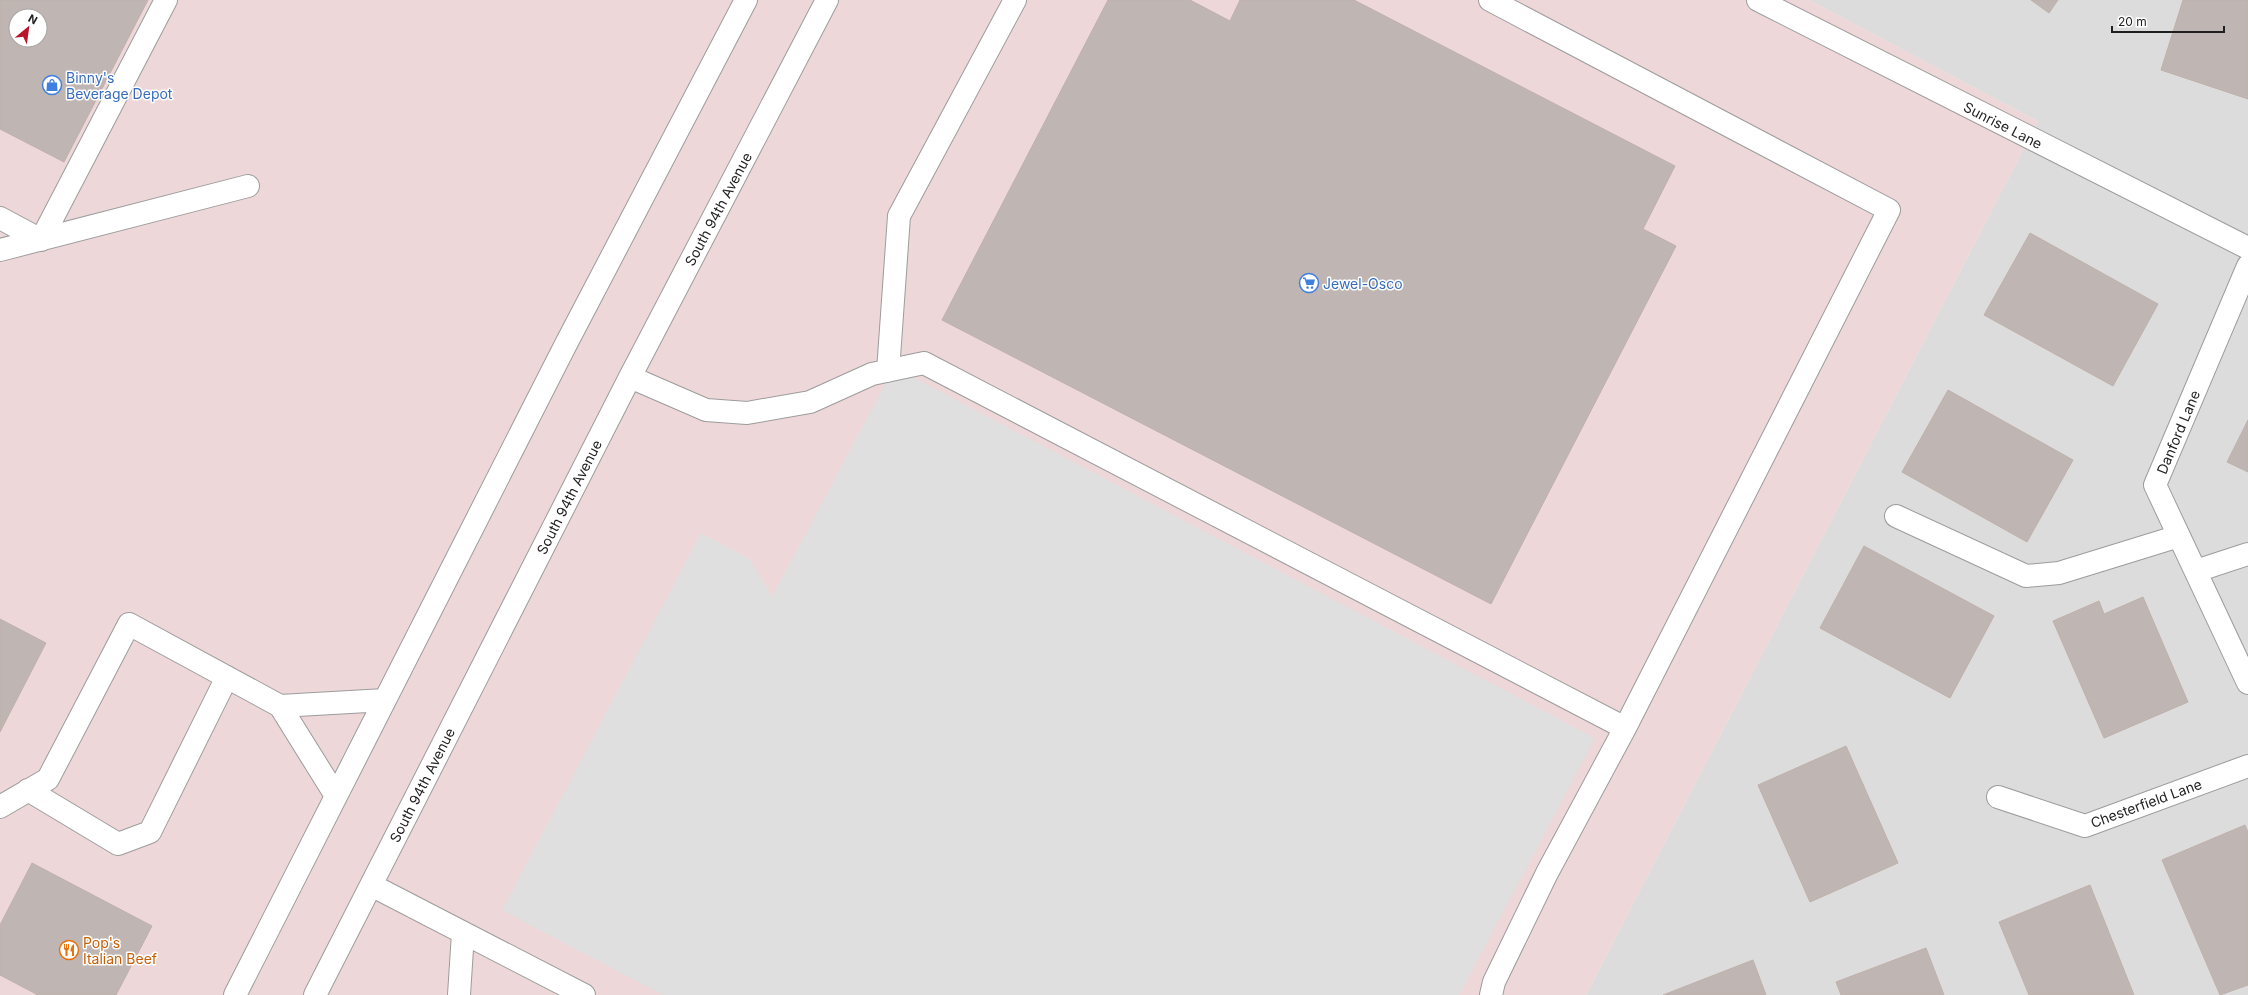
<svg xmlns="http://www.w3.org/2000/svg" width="2248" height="995" viewBox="0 0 2248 995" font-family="Inter,sans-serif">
<rect width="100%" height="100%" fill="#efebe6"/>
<path fill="#dddcdc" d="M1809,0h439v995h-662l452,-874z"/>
<path fill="#eed7d9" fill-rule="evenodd" d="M0,0h1809l229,121 -452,874h-1586zM16,16h24v24h-24z"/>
<path fill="#dfdfdf" d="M894,367l701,371 -136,257h-796l-161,-85 199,-377 49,26 22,38z"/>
<path fill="#bfb6b3" stroke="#bfb0aa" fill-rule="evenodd" d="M0,0h148l-84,162 -64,-33zM16,16h24v24h-24z
M1108,0h82l40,21 10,-21h114l321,166 -32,63 33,17 -185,358 -549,-284z
M2031,0h27l-9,13z
M2183,0h65v99l-87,-29z
M2030,233l128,71 -45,82 -129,-71z
M1948,390l125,70 -46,82 -125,-70z
M2248,420v52l-21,-10z
M1864,546l130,70 -44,82 -130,-70z
M2143,597l45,105 -84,36 -51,-117 46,-20 5,13z
M0,619l46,24 -46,89z
M1846,746l52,117 -88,39 -52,-117z
M2245,825l3,7v153l-28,10 -58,-135z
M32,863l120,63 -36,69h-78l-38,-20v-50z
M2090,885l44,110h-105l-30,-73z
M1926,948l18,47h-103l-5,-13z
M1753,960l13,35h-103z"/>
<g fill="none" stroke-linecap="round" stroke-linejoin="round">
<defs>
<path id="minor" d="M1490,0l399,210 -264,518 -78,145 -53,109 -3,13
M1758,0l490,248
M0,218l41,22 125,-240
M0,250l248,-64
M2248,266l-93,219 93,198
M888,371l11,-155 116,-216
M630,377l76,33 41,3 63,-11 62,-28 52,-11 701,365
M1896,516l130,60 33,-3 120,-37
M2196,571l52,-17
M280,706l105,-6
M28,790l90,54 32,-12 77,-155
M1998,797l87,29 163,-60
M0,807l48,-28 81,-155 151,82 56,90
M371,885l213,110
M235,995l331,-651 180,-344
M315,995l315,-618 197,-377
M459,995l4,-62"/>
</defs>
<use href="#minor" stroke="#9c9c9c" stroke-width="24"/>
<use href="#minor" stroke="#fff" stroke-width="22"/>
</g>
<defs>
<symbol id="shop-ring" viewBox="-11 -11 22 22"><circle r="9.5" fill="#fff" stroke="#3f7fe0" stroke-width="1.5"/><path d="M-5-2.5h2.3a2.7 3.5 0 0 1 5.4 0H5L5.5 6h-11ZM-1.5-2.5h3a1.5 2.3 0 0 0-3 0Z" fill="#3f7fe0"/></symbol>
<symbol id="supermarket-ring" viewBox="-11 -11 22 22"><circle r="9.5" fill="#fff" stroke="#3f7fe0" stroke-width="1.5"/><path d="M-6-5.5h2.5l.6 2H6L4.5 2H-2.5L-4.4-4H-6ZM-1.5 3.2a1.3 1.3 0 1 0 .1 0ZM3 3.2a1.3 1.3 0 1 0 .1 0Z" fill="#3f7fe0"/></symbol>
<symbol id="restaurant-ring" viewBox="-11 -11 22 22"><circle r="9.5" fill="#fff" stroke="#e8710a" stroke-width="1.5"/><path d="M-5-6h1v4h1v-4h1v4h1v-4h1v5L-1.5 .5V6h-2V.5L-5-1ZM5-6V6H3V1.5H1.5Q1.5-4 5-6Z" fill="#e8710a"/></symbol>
</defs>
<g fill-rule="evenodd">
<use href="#shop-ring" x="41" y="74" width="22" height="22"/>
<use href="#supermarket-ring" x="1298" y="272" width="22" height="22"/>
<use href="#restaurant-ring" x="58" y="939" width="22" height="22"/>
</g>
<g text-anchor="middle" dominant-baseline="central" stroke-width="3" stroke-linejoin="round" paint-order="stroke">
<g font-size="14" fill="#366cbe" stroke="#fff" text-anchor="start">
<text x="66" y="77">Binny's<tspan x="66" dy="16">Beverage Depot</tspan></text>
<text x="1323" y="283">Jewel-Osco</text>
</g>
<g font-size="14" fill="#1f1f1f" stroke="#fff">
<text transform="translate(2003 125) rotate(27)">Sunrise Lane</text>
<text transform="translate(718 209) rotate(-62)">South 94th Avenue</text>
<text transform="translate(2178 432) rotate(-67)">Danford Lane</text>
<text transform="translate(569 497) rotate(-63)">South 94th Avenue</text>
<text transform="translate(422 785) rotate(-63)">South 94th Avenue</text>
<text transform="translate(2146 803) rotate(-20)">Chesterfield Lane</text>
</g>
<g font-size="14" fill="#c56008" stroke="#fff" text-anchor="start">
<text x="83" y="942">Pop's<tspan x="83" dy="16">Italian Beef</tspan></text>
</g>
</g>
<g transform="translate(28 28) rotate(29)"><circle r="19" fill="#ffffff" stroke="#a5a5a5"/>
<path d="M0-3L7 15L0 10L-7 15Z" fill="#b91529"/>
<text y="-6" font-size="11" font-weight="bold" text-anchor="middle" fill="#1f1f1f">N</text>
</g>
<path d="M2112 26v6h112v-6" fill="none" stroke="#1f1f1f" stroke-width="2"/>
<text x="2118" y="26" font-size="12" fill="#1f1f1f" stroke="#ffffff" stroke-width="3" paint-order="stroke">20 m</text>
</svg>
